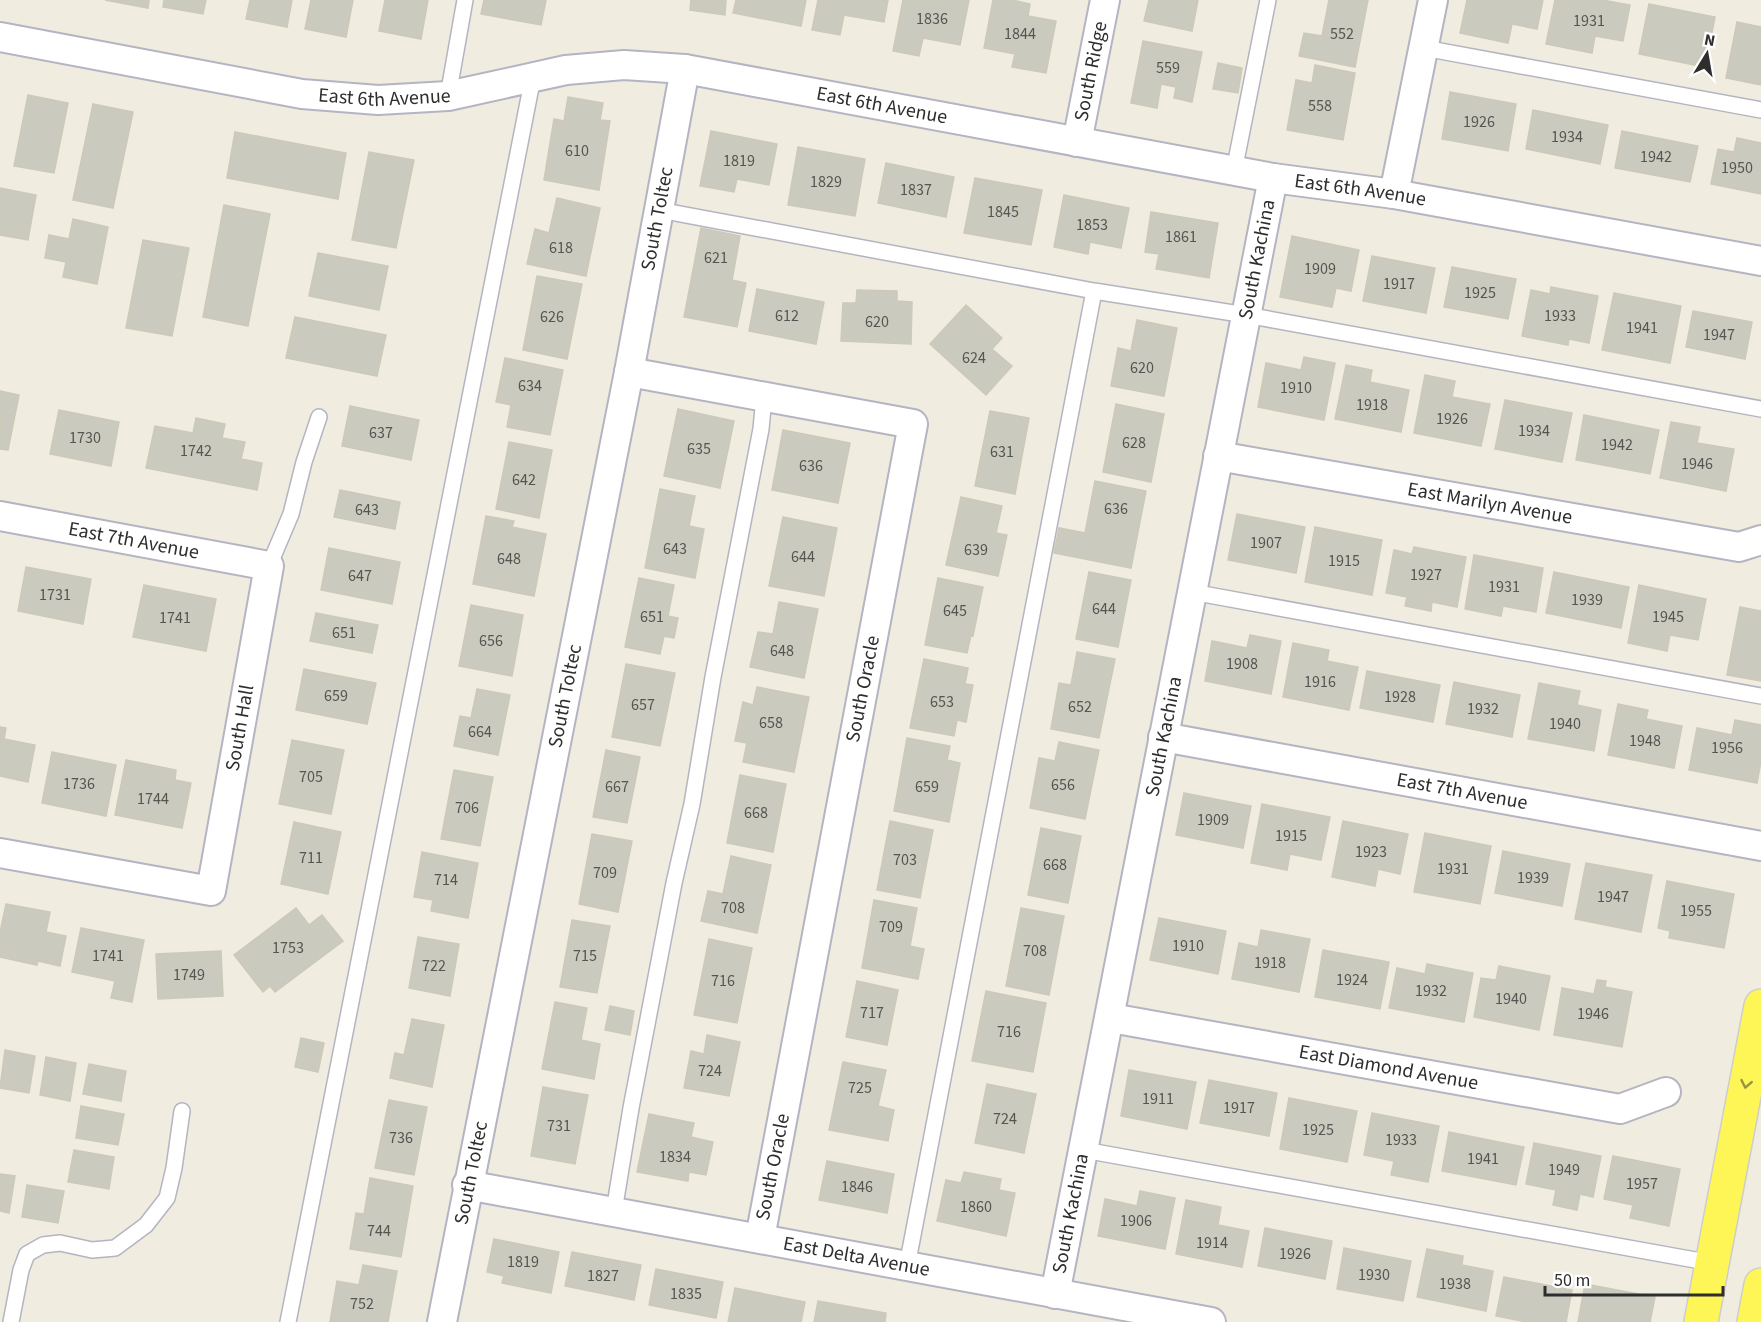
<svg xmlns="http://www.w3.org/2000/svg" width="1761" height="1322" viewBox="0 0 1761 1322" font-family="'Source Sans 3',sans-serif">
<rect width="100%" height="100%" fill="#f0ece0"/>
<path fill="#cbcabe" stroke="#ccc9b8" stroke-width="1.5" d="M105,0h44l-1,8z
M164,0h42l-3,14 -40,-7z
M250,0h42l-5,27 -41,-8z
M311,0h42l-7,37 -41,-8z
M385,0h43l-7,39 -42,-8z
M484,0h62l-5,25 -60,-11z
M691,0h35l-1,15 -35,-5z
M736,0h70l-5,26 -68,-13z
M818,0h70l-4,22 -40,-7 -4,20 -28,-5z
M903,0h66l-9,45 -37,-7 -4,18 -26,-5z
M993,0h19l18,4 -2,12 28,5 -10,52 -34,-6 3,-13 -31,-6z
M1149,0h49l-6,31 -48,-10z
M1329,0h39l-13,67 -56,-11 5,-23 18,3z
M1467,0h76l-6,29 -25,-5 -4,19 -48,-10z
M1555,0h47l28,5 -7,36 -28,-5 -3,17 -46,-9z
M1649,4l66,13 -10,50 -66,-13z
M1737,22l24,5v58l-35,-7z
M1143,41l59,11 -10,50 -18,-4 2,-11 -15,-3 -4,24 -26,-5z
M1218,63l24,5 -4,25 -25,-4z
M1315,65l40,8 -12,67 -56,-10 9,-50 16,3z
M1450,92l66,12 -8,47 -66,-12z
M28,95l40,8 -14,70 -40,-7z
M568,97l35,6 -3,17 10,1 -11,69 -55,-10 10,-61 10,2z
M93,104l40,8 -20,96 -40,-8z
M1533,110l75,15 -8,39 -74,-15z
M711,131l66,13 -8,41 -32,-6 -3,13 -34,-6z
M1622,131l76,15 -8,36 -75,-14z
M235,132l111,21 -8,46 -111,-21z
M1737,138l24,5v51l-50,-10 7,-35 16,3z
M798,147l67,12 -10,57 -67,-11z
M369,152l45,8 -18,88 -44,-8z
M886,163l68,14 -8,40 -68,-14z
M975,178l67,12 -11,55 -67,-12z
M0,188l36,7 -8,45 -28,-5z
M1064,195l65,13 -8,40 -31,-6 -2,12 -34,-7z
M557,198l43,10 -14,68 -59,-12 8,-35 14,4z
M224,205l46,9 -22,112 -45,-9z
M1151,212l67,11 -9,55 -53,-9 3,-15 -14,-2z
M73,219l35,8 -11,57 -34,-7 3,-15 -21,-4 4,-23 20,4z
M701,228l39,8 -8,44 14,3 -9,44 -53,-10z
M1292,236l67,14 -8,41 -15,-3 -4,19 -52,-10z
M143,240l46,8 -17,88 -46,-8z
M318,253l70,13 -9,44 -70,-14z
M1372,256l63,12 -9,45 -63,-12z
M1452,267l64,12 -8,40 -64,-12z
M537,276l45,8 -15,75 -44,-9z
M1551,287l47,9 -9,47 -20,-4 -1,6 -46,-9 9,-46 19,4z
M757,289l67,13 -8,42 -67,-13z
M857,290l40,1v10l15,1 -1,42 -70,-3 2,-38h13z
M1614,293l67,13 -11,57 -68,-13z
M966,305l36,33 -10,11 20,17 -26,29 -56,-51z
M1693,311l59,11 -7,37 -59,-12z
M295,317l91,18 -9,41 -91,-18z
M1137,320l40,8 -13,68 -53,-10 7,-38 13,3z
M1304,357l31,6 -11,57 -66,-13 8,-44 35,7z
M505,358l58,12 -13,65 -43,-8 4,-22 -15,-3z
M1346,365l26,5 -2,12 39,8 -8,42 -66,-13z
M1425,375l30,6 -3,16 38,7 -9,42 -67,-13z
M0,391l19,4 -11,55 -8,-1z
M1505,400l67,13 -10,49 -67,-13z
M1116,404l48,10 -13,68 -48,-10z
M350,406l69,14 -8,40 -69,-14z
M678,409l56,12 -14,67 -56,-12z
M59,410l60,12 -8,44 -61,-12z
M990,411l39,7 -14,76 -40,-8z
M1584,415l75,15 -9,44 -74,-14z
M196,418l29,6 -3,14 23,4 -4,17 21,4 -5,27 -111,-22 9,-42 38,7z
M1671,422l29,5 -3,16 37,6 -8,42 -66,-13z
M783,430l67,13 -12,60 -66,-13z
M509,442l43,8 -13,68 -43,-9z
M1095,481l51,10 -15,77 -77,-15 5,-25 26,5z
M660,489l35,7 -6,30 15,3 -9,49 -50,-10z
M340,490l60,12 -5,27 -61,-12z
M961,497l41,9 -6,27 11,2 -9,41 -52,-11z
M1237,514l68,13 -9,46 -68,-13z
M486,516l28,5 -2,6 34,7 -12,62 -61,-12z
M783,517l54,11 -13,68 -55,-10z
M1315,527l67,13 -10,55 -67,-13z
M1414,547l52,10 -9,50 -25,-5 -1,9 -26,-5 2,-9 -21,-4 8,-43 18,4z
M329,548l71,14 -8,42 -71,-14z
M1474,555l69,13 -7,44 -33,-6 -2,10 -36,-7z
M26,567l65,12 -8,45 -65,-13z
M1089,572l42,8 -13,67 -42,-8z
M1554,572l75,15 -8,41 -75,-15z
M639,578l35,7 -6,31 10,2 -4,20 -10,-2 -4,18 -35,-7z
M938,578l45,9 -10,49 -2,-1 -4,18 -42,-8z
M144,585l72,14 -10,52 -73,-14z
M1639,585l67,14 -8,41 -28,-5 -3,16 -39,-8z
M779,602l39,7 -14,69 -54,-11 8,-35 15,2z
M471,605l52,10 -11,61 -53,-10z
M1740,607l21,4v70l-34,-6z
M316,613l62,12 -6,28 -62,-12z
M1250,635l31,6 -10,53 -66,-13 7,-40 35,7z
M1293,643l36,7 -2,11 31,6 -9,43 -66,-13z
M1077,652l38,7 -16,79 -48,-9 8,-46 12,2z
M924,659l44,9 -3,16 8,1 -7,37 -9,-2 -3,16 -44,-8z
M626,664l49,9 -15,73 -48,-9z
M304,669l72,14 -9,41 -71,-14z
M1367,671l73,14 -7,37 -73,-14z
M1454,682l66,13 -8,42 -66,-13z
M1539,683l41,8 -3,14 24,5 -7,41 -66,-12z
M757,687l52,10 -15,75 -51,-10 4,-19 -12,-2 8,-39 10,3z
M477,689l33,6 -12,60 -44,-9 6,-30 11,2z
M1618,704l30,6 -2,9 36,7 -8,42 -66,-13z
M1735,720l26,5v36l-4,22 -68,-13 8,-42 35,7z
M0,727l6,1 -2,11 31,6 -7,37 -28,-6z
M907,738l43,8 -3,14 13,3 -11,59 -55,-11z
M292,740l52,10 -13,64 -52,-10z
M1059,742l40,8 -14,69 -55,-11 9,-50 16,3z
M606,750l34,7 -13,66 -34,-6z
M52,752l64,13 -10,51 -64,-13z
M126,760l50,10 -1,10 16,3 -9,45 -67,-13z
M454,770l39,7 -13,69 -39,-7z
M740,775l46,9 -13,68 -46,-9z
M1184,793l67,13 -8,42 -67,-13z
M1262,804l68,13 -9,43 -31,-6 -3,16 -36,-7z
M890,821l43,9 -13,68 -43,-8z
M1343,821l65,13 -8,40 -22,-5 -3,17 -43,-9z
M294,822l47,10 -13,62 -47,-10z
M1041,828l40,8 -13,67 -40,-8z
M1425,833l66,13 -11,58 -66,-12z
M592,834l40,7 -14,71 -39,-8z
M1503,851l67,13 -8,42 -67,-13z
M422,852l56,11 -10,55 -37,-7 2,-11 -19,-3z
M731,856l40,9 -14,68 -56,-12 7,-30 15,3z
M1586,863l66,12 -11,57 -66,-13z
M1667,881l67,13 -10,54 -55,-10 1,-7 -12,-3z
M874,900l43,8 -7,38 14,3 -6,30 -56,-11z
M6,904l44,8 -4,20 20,4 -6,30 -22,-5 -1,4 -37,-8v-25z
M296,908l13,17 13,-10 21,26 -68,51 -5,-6 -7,6 -29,-37z
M1021,908l43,8 -15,79 -43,-9z
M1159,918l67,13 -8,43 -68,-14z
M572,920l38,6 -13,67 -37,-6z
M81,928l63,12 -12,62 -21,-4 4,-17 -43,-9z
M1261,930l49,9 -11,53 -67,-13 7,-36 19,4z
M418,937l41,7 -9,52 -41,-8z
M709,939l43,9 -15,75 -43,-8z
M1323,950l66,12 -9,47 -65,-12z
M221,951l2,45 -65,3 -2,-45z
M1427,964l46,9 -9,49 -75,-14 8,-40 28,6z
M1499,966l51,10 -11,54 -65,-13 7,-39 15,2z
M1597,980l9,1 -1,6 27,5 -10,55 -68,-12 8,-47 32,6z
M857,981l41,9 -11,55 -41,-8z
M986,991l60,12 -13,69 -61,-11z
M555,1002l32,6 -6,32 19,4 -6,35 -52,-10z
M610,1006l24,5 -4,24 -25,-5z
M412,1019l32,6 -12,62 -42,-9 5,-25 9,2z
M707,1035l33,7 -11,54 -45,-8 7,-37 13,3z
M301,1038l23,5 -6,29 -23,-5z
M5,1050l30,6 -6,37 -29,-5z
M46,1057l30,6 -6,38 -30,-6z
M843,1062l43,8 -8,36 16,4 -6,31 -59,-11z
M89,1064l37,7 -5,30 -38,-7z
M1129,1070l67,12 -9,47 -66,-13z
M1209,1080l68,13 -8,43 -69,-13z
M987,1084l49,10 -12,59 -49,-10z
M543,1087l45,8 -13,69 -44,-8z
M1289,1098l68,13 -10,51 -67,-13z
M389,1100l38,7 -13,68 -39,-7z
M81,1106l43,8 -6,31 -42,-7z
M1372,1113l67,13 -11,56 -37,-7 3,-14 -30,-6z
M649,1114l45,9 -3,14 22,5 -7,33 -17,-3 -1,9 -51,-9z
M1449,1132l75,15 -8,38 -74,-14z
M1534,1143l67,13 -8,41 -13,-3 -3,16 -24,-5 3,-15 -30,-6z
M74,1150l40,7 -5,32 -41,-7z
M1613,1156l67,13 -11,57 -39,-8 3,-13 -29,-6z
M827,1161l67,13 -7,39 -68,-13z
M964,1172l37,7 -2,11 16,3 -9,43 -69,-15 9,-41 15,3z
M0,1174l15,2 -6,37 -9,-2z
M370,1178l43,8 -12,71 -51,-8 6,-36 8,1z
M27,1185l37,6 -6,32 -36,-6z
M1140,1191l35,7 -10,51 -67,-13 7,-37 32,7z
M1186,1200l35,7 -3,18 31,6 -7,36 -66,-13z
M1265,1228l67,13 -7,38 -67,-13z
M494,1239l65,13 -8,41 -49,-10 2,-7 -17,-4z
M1344,1248l67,13 -8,40 -66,-12z
M1427,1249l36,7 -1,9 31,6 -7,40 -69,-14z
M572,1252l69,13 -7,35 -69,-14z
M363,1265l34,6 -9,51h-58l7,-41 22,4z
M656,1269l67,13 -7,36 -67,-13z
M1504,1277l68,13 -6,32h-39l-31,-6z
M1585,1284l70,13 -5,25h-72z
M735,1288l70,14 -4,20h-73z
M818,1301l68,12 -1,9h-71z"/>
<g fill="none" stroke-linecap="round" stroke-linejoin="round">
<defs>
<path id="service" d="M1424,48l337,62
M448,96l17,-96
M1234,171l34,-171
M659,210l435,81 152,24 515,94
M269,566l22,-52 13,-52 15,-45
M1192,592l569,104
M1084,1150l628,113
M614,1211l17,-103 43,-225 18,-79 21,-127 48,-248 3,-32
M907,1266l187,-975
M11,1322l10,-52 6,-16 16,-9 17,-2 32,7 23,-2 31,-23 21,-27 7,-30 8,-57
M288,1322l245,-1245"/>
<g id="minor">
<path id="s1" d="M0,37l302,57 76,6 70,-4 118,-26 58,-5 61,4 588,109 121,16 367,67"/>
<path id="s2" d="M1077,142l28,-142"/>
<path d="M1394,194l39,-194"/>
<path d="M629,372l284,52 -153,814"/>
<path id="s3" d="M1218,456l521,91 22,-7"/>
<path id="s4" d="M0,516l269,50 -58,325 -211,-38"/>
<path id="s5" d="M1163,737l598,109"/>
<path id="s6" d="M1111,1018l509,91 46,-17"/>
<path id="s7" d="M467,1185l744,137"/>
<path id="s8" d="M1055,1294l218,-1116"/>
<path id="s9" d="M442,1322l187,-950 56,-303"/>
</g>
<path id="primary" d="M1701,1322l60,-316
M1754,1322l7,-37"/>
</defs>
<use href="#service" stroke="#b4b4c2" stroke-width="18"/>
<use href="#minor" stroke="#b4b4c2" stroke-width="32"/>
<use href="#primary" stroke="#cdcdcd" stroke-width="36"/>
<use href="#service" stroke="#fff" stroke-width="15"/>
<use href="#minor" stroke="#fff" stroke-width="28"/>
<use href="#primary" stroke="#fef657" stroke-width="33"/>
</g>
<defs><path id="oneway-chevron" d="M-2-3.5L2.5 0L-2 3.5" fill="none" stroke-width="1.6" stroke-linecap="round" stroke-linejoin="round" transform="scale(1.5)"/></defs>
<use stroke="#969242" href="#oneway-chevron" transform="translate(1746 1084) rotate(101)"/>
<g text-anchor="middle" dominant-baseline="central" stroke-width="4.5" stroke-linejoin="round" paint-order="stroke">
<g font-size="16" fill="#555552">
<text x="932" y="19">1836</text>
<text x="1589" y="21">1931</text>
<text x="1020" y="34">1844</text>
<text x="1342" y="34">552</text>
<text x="1168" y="68">559</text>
<text x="1320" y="106">558</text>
<text x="1479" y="122">1926</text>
<text x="1567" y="137">1934</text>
<text x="577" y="151">610</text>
<text x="1656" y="157">1942</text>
<text x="739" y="161">1819</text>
<text x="1737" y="168">1950</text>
<text x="826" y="182">1829</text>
<text x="916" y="190">1837</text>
<text x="1003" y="212">1845</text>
<text x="1092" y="225">1853</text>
<text x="1181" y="237">1861</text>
<text x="561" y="248">618</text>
<text x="716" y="258">621</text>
<text x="1320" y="269">1909</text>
<text x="1399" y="284">1917</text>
<text x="1480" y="293">1925</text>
<text x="787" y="316">612</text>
<text x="1560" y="316">1933</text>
<text x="552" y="317">626</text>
<text x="877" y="322">620</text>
<text x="1642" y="328">1941</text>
<text x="1719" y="335">1947</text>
<text x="974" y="358">624</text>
<text x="1142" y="368">620</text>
<text x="530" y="386">634</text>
<text x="1296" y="388">1910</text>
<text x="1372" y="405">1918</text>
<text x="1452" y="419">1926</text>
<text x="1534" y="431">1934</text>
<text x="381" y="433">637</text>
<text x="85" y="438">1730</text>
<text x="1134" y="443">628</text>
<text x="1617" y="445">1942</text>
<text x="699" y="449">635</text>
<text x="196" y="451">1742</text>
<text x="1002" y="452">631</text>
<text x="1697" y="464">1946</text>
<text x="811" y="466">636</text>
<text x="524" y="480">642</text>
<text x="1116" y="509">636</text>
<text x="367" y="510">643</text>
<text x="1266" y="543">1907</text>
<text x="675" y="549">643</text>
<text x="976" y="550">639</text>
<text x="803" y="557">644</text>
<text x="509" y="559">648</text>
<text x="1344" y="561">1915</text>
<text x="1426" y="575">1927</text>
<text x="360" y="576">647</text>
<text x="1504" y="587">1931</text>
<text x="55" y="595">1731</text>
<text x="1587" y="600">1939</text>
<text x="1104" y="609">644</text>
<text x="955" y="611">645</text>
<text x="652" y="617">651</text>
<text x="1668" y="617">1945</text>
<text x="175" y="618">1741</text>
<text x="344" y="633">651</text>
<text x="491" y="641">656</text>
<text x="782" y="651">648</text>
<text x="1242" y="664">1908</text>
<text x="1320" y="682">1916</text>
<text x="336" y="696">659</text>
<text x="1400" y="697">1928</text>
<text x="942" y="702">653</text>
<text x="643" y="705">657</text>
<text x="1080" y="707">652</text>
<text x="1483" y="709">1932</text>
<text x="771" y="723">658</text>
<text x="1565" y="724">1940</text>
<text x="480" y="732">664</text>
<text x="1645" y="741">1948</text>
<text x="1727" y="748">1956</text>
<text x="311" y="777">705</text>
<text x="79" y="784">1736</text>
<text x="1063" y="785">656</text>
<text x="617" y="787">667</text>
<text x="927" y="787">659</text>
<text x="153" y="799">1744</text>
<text x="467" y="808">706</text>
<text x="756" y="813">668</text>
<text x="1213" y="820">1909</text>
<text x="1291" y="836">1915</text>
<text x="1371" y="852">1923</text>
<text x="311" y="858">711</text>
<text x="905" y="860">703</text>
<text x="1055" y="865">668</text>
<text x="1453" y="869">1931</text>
<text x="605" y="873">709</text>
<text x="1533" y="878">1939</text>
<text x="446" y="880">714</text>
<text x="1613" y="897">1947</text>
<text x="733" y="908">708</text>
<text x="1696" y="911">1955</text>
<text x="891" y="927">709</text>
<text x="1188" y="946">1910</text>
<text x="288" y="948">1753</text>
<text x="1035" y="951">708</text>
<text x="108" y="956">1741</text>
<text x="585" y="956">715</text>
<text x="1270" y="963">1918</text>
<text x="434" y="966">722</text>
<text x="189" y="975">1749</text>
<text x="1352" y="980">1924</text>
<text x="723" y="981">716</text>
<text x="1431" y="991">1932</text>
<text x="1511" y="999">1940</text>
<text x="872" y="1013">717</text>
<text x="1593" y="1014">1946</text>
<text x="1009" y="1032">716</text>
<text x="710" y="1071">724</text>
<text x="860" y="1088">725</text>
<text x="1158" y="1099">1911</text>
<text x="1239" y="1108">1917</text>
<text x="1005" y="1119">724</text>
<text x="559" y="1126">731</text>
<text x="1318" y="1130">1925</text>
<text x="401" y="1138">736</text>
<text x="1401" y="1140">1933</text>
<text x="675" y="1157">1834</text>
<text x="1483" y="1159">1941</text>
<text x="1564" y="1170">1949</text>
<text x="1642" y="1184">1957</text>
<text x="857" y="1187">1846</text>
<text x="976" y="1207">1860</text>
<text x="1136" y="1221">1906</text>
<text x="379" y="1231">744</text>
<text x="1212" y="1243">1914</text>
<text x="1295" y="1254">1926</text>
<text x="523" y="1262">1819</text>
<text x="1374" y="1275">1930</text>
<text x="603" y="1276">1827</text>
<text x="1455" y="1284">1938</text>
<text x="686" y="1294">1835</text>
<text x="362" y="1304">752</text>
</g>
<g font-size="20" fill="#2e2e2e" stroke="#fff">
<text stroke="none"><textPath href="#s2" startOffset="72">South Ridge</textPath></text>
<text stroke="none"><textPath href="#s1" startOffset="390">East 6th Avenue</textPath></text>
<text stroke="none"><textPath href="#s1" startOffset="894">East 6th Avenue</textPath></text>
<text stroke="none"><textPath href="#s1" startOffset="1380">East 6th Avenue</textPath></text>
<text stroke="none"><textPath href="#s9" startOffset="1124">South Toltec</textPath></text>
<text stroke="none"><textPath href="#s8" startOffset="1054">South Kachina</textPath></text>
<text stroke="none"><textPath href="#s3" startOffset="276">East Marilyn Avenue</textPath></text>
<text stroke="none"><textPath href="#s4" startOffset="136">East 7th Avenue</textPath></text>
<text transform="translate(863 689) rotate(-79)">South Oracle</text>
<text stroke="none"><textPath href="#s9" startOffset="638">South Toltec</textPath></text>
<text transform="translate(240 728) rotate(-80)">South Hall</text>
<text stroke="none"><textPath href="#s8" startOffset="568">South Kachina</textPath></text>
<text stroke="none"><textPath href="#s5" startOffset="304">East 7th Avenue</textPath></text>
<text stroke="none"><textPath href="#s6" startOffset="282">East Diamond Avenue</textPath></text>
<text transform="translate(773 1167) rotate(-79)">South Oracle</text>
<text stroke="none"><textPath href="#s9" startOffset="152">South Toltec</textPath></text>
<text stroke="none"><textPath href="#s8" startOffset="82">South Kachina</textPath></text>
<text stroke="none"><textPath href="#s7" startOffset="396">East Delta Avenue</textPath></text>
</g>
</g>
<g transform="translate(1707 54) rotate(11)" stroke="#ffffff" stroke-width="4.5" paint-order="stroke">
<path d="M0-4.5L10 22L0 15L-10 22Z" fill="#2e2e2e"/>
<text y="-9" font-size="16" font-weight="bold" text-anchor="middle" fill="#2e2e2e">N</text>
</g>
<path d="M1545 1286v9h178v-9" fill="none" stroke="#2e2e2e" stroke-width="3"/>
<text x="1554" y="1286" font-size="18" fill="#2e2e2e" stroke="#ffffff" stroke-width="4.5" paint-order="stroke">50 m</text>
</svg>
